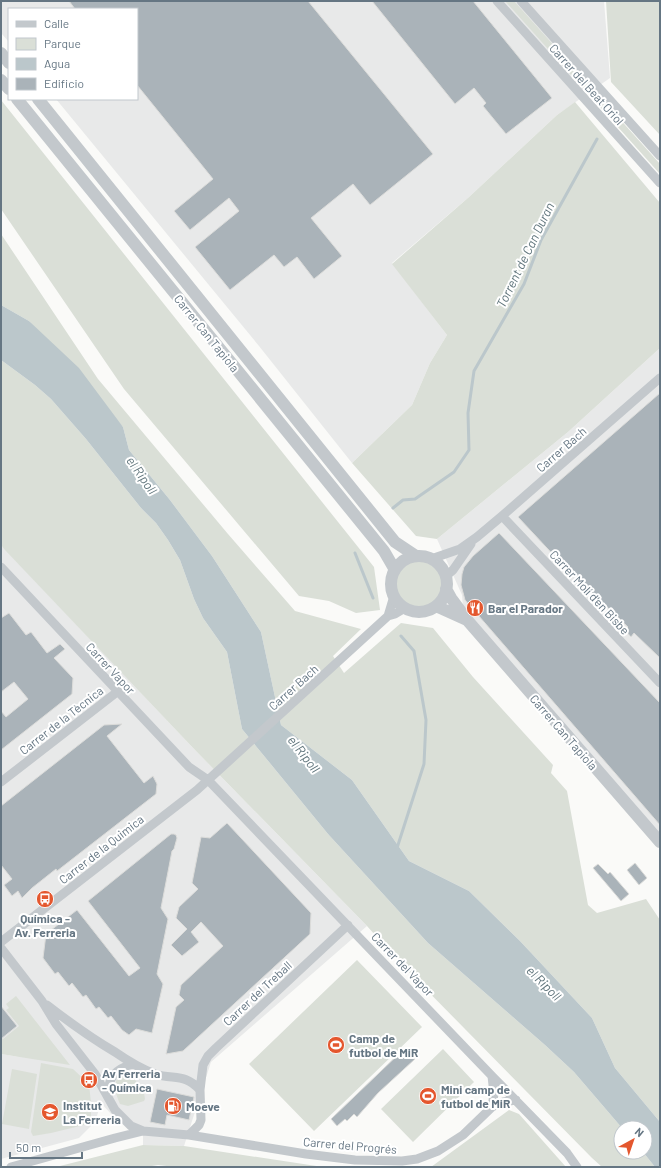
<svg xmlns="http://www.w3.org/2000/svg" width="661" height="1168" viewBox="0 0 661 1168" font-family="Barlow,sans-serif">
<rect width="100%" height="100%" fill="#fafaf8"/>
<path fill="#e8e9e9" d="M1,1h603l6,77 -53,37 -88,82 -77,66 55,72 -17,28 -18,42 -60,58 -93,-117 -203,-247h81v-90h-128v33l-8,-9z
M660,348v488l-197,-228 -1,-13 -25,-56 131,-107z
M1,545l194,205 172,176 -156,136 -27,84 -41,-1v-14l-31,-16 -11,-12 -6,19 -16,16 -78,21v-105l19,3 -19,-4z"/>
<path fill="#dadfd7" d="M505,1h9l146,163v10z
M606,1h54v134l-49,-53z
M1,100l373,467 6,43 -24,3 -27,-12 -30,-5 -175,-207 -123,-180z
M575,102l85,101v145l-92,84 -131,107 -21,-3 -64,-73 60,-58 18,-42 17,-28 -55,-71 77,-67 88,-82z
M1,234l97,145 130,155 67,77 66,18 -28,27 11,17 57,-50 32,5 40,49 80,88 -2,8 16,18 21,114 9,8 49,-14 14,21v202l-45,-54 -23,-50 -72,-77 -51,-50 -60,-30 -57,-81 -71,-55 -20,-93 -49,-76 -42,-56 -41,-50 -6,-23 -94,-106 -28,-16z
M1,360l34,25 16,14 35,40 55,69 15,15 12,17 12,20 14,39 9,19 24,34 15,77 86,105 100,109 117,102 29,27 48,56h-1v24h22l12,15h-53l-10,-9 -191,-194 -34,-38 -172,-176 -190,-200 -4,-5z
M396 584a23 23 0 1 1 46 0a23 23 0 1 1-46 0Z
M357,960l65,67 -108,104 -65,-67z
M16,996l54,69 -69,-11v-17l2,2 16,-13 -13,-16 3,-2 -3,-4z
M443,1049l31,33 -61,60 -32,-33z
M41,1063l32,6 16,15 2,19v13l-7,9 -33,8 -18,3 -2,-4z
M12,1069l25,5 -8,55 -27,-5z
M123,1073h5l3,1 13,19 1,6 -1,2 -16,5 -8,-2c-5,-12 -9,-23 3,-31z
M509,1110l10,4 47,53h-135z
M143,1145l41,1 139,21h-148l-17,-2 -12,2h-90z"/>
<path fill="#bbc7cb" d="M1,305l28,16 50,47 44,59 6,23 41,50 42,56 49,76 20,93 71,55 57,81 60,30 51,50 72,77 23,50 45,54v45h-5l-12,-15h2v-24h-23l-48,-56 -29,-27 -117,-102 -100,-109 -86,-105 -15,-77 -24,-34 -9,-19 -14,-39 -12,-20 -12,-17 -15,-15 -55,-69 -35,-40 -16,-14 -34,-25z"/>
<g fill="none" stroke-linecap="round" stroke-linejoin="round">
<path stroke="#bbc7cb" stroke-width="3" d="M393,508l10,-8 12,-1 39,-27 15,-22 -1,-37 6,-42 50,-87 17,-44 56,-101
M355,553l18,45
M397,848l27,-84 2,-44 -12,-69 -13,-15"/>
</g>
<path fill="#aab3b9" stroke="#dcdcda" d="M69,1h239l125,153 -63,51 -17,-21 -42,34 31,38 -28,23 -17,-22 -13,10 -10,-12 -44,35 -35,-43 44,-36 -10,-13 -39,32 -16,-19 39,-32 -76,-94v-76h-62z
M372,1h101l79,97 -46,36 -23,-28 3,-3 -12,-15 -19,16z
M660,393v265l-26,-25 -3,4 -6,-7 3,-3 -68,-65 -42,-45z
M499,533l161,170v122l-195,-225 -4,-15 1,-11 2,-7 9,-11z
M9,613l17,22 5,-3 16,21 13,-9 5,5 -11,9 19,20 -1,16 -71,56v-39l5,6 22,-18 -14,-17 -13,10v-74z
M122,724l-15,12 37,47 9,-7 4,8 -1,10 -99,77 -1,-2 -24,19 -10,10 -4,-7 -6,5 -8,-11 8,-6 -11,-14v-59l103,-81z
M227,823l84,90 -1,21 -127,117 -17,3 10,-47 8,-7 -5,-5 2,-10 42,-39 -22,-24 -10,10 8,10 -17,14 -11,-11 16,-16 -11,-11 3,-11 19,-18 -6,-6 9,-46 9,1z
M171,834h3l2,1 1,3 -3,11 -2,2 -11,57 7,11 -11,55 6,10 -11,49 -16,-4 -7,6 -7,-5 -11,-14 -3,2 -9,-11 -3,2 -10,-14 -3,2 -11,-14 -3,3 -11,-14 -3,2 -12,-16 3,-24 31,-24 52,66 11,-8 -52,-67z
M635,863l12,15 -8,7 -12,-15z
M598,864l10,10 2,-2 19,22 -8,7 -28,-33z
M1,1006l16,20 -16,13z
M405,1048l10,11 -37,34 -21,24 -3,-3 -7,7 -2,-2 -8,7 -6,-7z
M157,1089l37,8 -5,23 -22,-5 -2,10 -15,-3z"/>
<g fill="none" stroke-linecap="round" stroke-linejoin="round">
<path stroke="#c3c8cc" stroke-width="9" d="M497,1l163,182
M521,1l139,155
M502,516l158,167
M431,559l29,-10 17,-12 25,-21 158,-138
M1,567l188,200 19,13 284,296 75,77 10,14
M446,576l7,-6 18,-26
M388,616l6,-20
M1,782l116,-90
M1,942l196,-152 191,-174 7,-2 10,-6
M1,948l41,53 14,23 39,50 20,36 16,16 12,5 46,4 117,19 49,6 47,1 15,-2 21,-8 25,-16 29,-28 11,-5 13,-2
M47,1005c22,17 44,33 68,47 13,9 26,17 40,22 19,6 30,-1 45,16
M108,1096c0,-19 7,-27 25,-32
M492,1107l2,-13 -2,-18
M189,1135l10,-10 2,-5 -1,-30 3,-25 5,-9 8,-8 132,-123
M11,1167l104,-29 28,-7"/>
<path stroke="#c3c8cc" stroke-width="12" d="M1,53l8,10
M1,80l8,9
M17,99l367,452 11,19
M38,99l357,443 21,14
M391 584a28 28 0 1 1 56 0a28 28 0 1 1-56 0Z
M446,589l5,9 17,23 192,221
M436,606l31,14"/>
</g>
<defs>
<symbol id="restaurant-disc" viewBox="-11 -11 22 22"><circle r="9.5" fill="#e4572e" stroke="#fff"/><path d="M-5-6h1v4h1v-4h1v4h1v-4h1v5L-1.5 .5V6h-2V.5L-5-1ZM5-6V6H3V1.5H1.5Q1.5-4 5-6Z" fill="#fff"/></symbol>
<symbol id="bus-disc" viewBox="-11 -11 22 22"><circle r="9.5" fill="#e4572e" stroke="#fff"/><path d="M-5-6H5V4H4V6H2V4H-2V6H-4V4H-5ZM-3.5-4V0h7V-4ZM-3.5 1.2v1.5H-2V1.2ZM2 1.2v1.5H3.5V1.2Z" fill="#fff"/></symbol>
<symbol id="stadium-disc" viewBox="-11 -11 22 22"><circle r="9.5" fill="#e4572e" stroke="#fff"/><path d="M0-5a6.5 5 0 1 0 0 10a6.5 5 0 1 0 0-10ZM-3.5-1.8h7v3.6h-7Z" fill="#fff"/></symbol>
<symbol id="fuel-disc" viewBox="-11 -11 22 22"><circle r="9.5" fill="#e4572e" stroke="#fff"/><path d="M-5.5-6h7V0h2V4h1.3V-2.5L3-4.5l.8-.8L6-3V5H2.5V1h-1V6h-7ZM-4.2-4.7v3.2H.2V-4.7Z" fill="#fff"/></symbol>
<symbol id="school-disc" viewBox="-11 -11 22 22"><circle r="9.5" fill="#e4572e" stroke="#fff"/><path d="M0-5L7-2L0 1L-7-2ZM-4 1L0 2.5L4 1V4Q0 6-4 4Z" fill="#fff"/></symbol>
</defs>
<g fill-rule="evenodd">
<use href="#restaurant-disc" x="465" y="598" width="20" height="20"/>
<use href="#bus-disc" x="35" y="889" width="20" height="20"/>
<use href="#stadium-disc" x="326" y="1035" width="20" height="20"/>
<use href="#bus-disc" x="79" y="1070" width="20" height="20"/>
<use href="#stadium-disc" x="418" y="1086" width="20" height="20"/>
<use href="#fuel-disc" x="163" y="1096" width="20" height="20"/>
<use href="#school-disc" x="40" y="1102" width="20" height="20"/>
</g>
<g text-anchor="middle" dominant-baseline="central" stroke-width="4" stroke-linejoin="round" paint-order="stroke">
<g font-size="12" fill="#657683" stroke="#fff">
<text transform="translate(587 84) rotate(48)">Carrer del Beat Oriol</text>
<text transform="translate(207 333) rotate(51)">Carrer Can Tapiola</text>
<text transform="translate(561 449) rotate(-41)">Carrer Bach</text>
<text transform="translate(590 592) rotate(47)">Carrer Molí d'en Bisbe</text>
<text transform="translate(111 668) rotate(47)">Carrer Vapor</text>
<text transform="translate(293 687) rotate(-42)">Carrer Bach</text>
<text transform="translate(61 720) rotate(-38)">Carrer de la Tècnica</text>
<text transform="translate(564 732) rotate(49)">Carrer Can Tapiola</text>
<text transform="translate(101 849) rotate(-38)">Carrer de la Quimica</text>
<text transform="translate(403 964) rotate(46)">Carrer del Vapor</text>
<text transform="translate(257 993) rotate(-43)">Carrer del Treball</text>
<text transform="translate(350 1145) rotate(5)">Carrer del Progrés</text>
</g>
<g font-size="12" font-weight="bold" fill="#657683" stroke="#fff" text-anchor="start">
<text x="488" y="608">Bar el Parador</text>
<text x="45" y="918" text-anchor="middle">Química -<tspan x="45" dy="14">Av. Ferreria</tspan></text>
<text x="349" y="1038">Camp de<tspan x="349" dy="14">futbol de MiR</tspan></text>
<text x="102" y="1073">Av Ferreria<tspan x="102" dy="14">- Química</tspan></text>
<text x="441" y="1089">Mini camp de<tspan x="441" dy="14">futbol de MiR</tspan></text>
<text x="63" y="1105">Institut<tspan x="63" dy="14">La Ferreria</tspan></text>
<text x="186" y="1106">Moeve</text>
</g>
<g font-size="13" font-style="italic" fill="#60757c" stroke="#fff">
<text transform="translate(525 255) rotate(-64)">Torrent de Can Duran</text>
<text transform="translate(142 475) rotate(55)">el Ripoll</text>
<text transform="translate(304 754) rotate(52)">el Ripoll</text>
<text transform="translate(544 983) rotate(45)">el Ripoll</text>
</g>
</g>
<rect width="661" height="1168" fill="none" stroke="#657683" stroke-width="4"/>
<rect x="8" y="8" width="130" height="92" fill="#ffffff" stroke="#c1c8cd"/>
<rect x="16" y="21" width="20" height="6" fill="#c3c8cc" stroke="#c1c8cd"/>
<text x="44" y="28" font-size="12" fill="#657683">Calle</text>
<rect x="16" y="38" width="20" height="12" fill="#dadfd7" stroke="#c1c8cd"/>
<text x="44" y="48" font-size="12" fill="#657683">Parque</text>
<rect x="16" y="58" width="20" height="12" fill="#bbc7cb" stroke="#c1c8cd"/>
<text x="44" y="68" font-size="12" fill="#657683">Agua</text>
<rect x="16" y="78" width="20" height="12" fill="#aab3b9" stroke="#c1c8cd"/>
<text x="44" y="88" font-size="12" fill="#657683">Edificio</text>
<g transform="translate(633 1140) rotate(40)"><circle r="19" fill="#ffffff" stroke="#c1c8cd"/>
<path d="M0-3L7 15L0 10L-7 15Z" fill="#e4572e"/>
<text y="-6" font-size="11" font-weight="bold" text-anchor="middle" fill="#657683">N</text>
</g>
<path d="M10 1152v6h72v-6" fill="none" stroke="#657683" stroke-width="2"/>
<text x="16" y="1152" font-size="12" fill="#657683" stroke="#ffffff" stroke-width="3" paint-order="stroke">50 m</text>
</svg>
